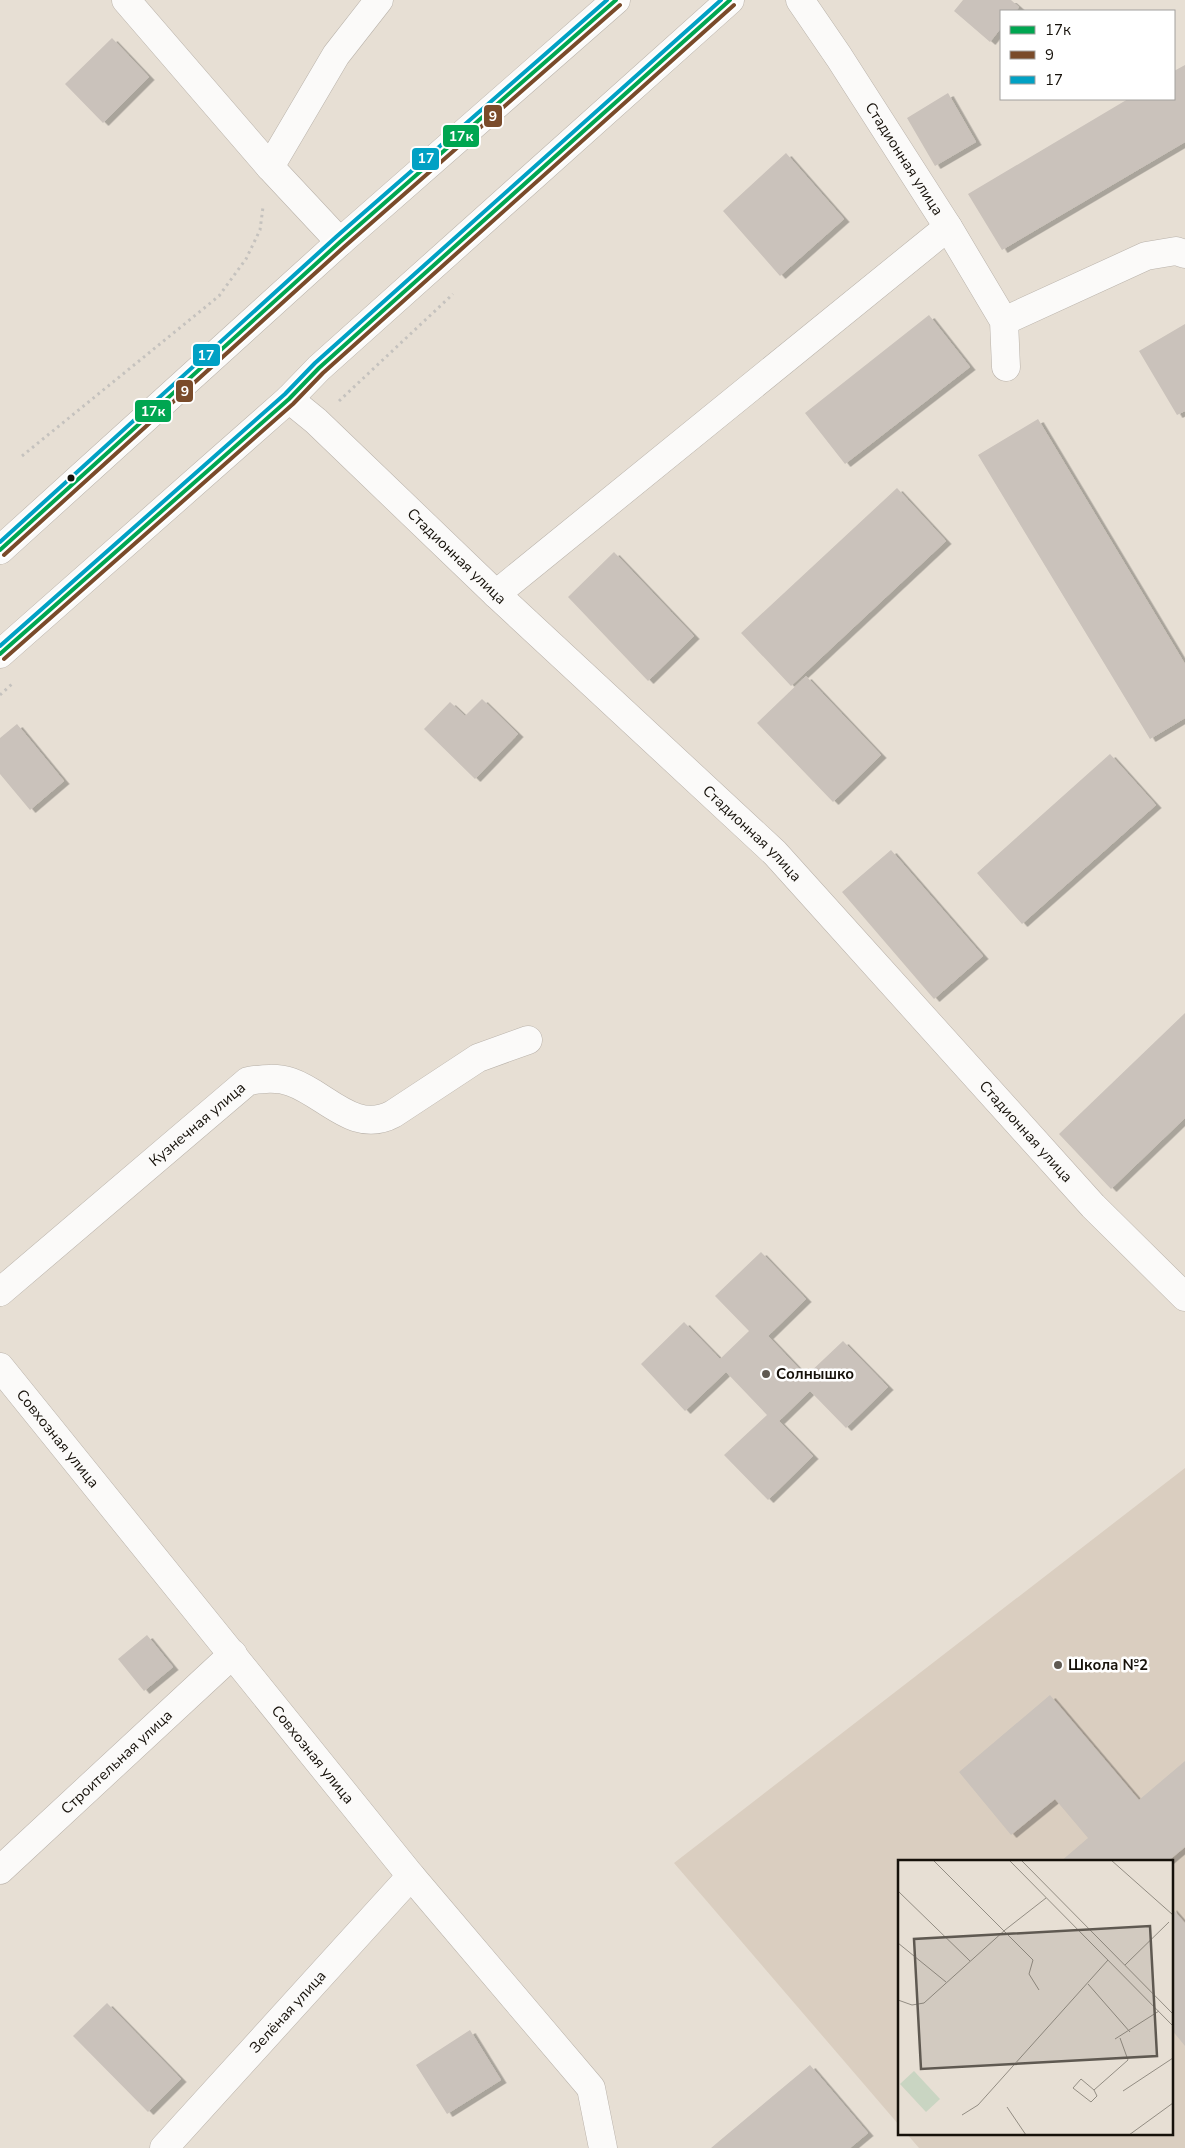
<svg xmlns="http://www.w3.org/2000/svg" width="1185" height="2148" viewBox="0 0 1185 2148" font-family="'Nunito Sans',sans-serif">
<defs>
<filter id="shadow"><feDropShadow dx="5.5" dy="3" stdDeviation="0" flood-color="#0004"/></filter>
</defs>
<rect width="100%" height="100%" fill="#e7dfd4"/>
<path fill="#dacec0" d="M1185,1468v680h-266l-12,-14h264v-272h-272v263l-225,-262z"/>
<path fill="#cac2bb" filter="url(#shadow)" d="M963,0h48l8,7 -3,4h-15v17l-11,14 -36,-31z
M112,38l37,39 -46,46 -38,-39z
M1185,65v77l-183,108 -34,-56 160,-95h46v-28z
M948,93l28,49 -41,24 -28,-48z
M786,153l58,66 -64,57 -57,-65z
M929,315l41,52 -125,97 -40,-51z
M1185,324v87l-8,4 -38,-64z
M1038,419l147,245v54l-35,21 -172,-284z
M897,488l49,53 -155,145 -50,-53z
M614,552l80,84 -46,45 -80,-84z
M806,676l75,79 -48,47 -76,-79z
M482,699l36,35 -43,45 -51,-50 26,-27 15,14z
M17,724l47,57 -34,29 -30,-36v-36z
M1110,754l46,51 -134,119 -45,-51z
M891,850l92,106 -49,43 -92,-107z
M1185,1013v105l-74,71 -52,-55z
M761,1252l45,47 -38,37 38,40 37,-35 45,46 -42,41 -36,-37 -31,30 34,35 -45,44 -44,-45 43,-40 -41,-43 -41,39 -44,-47 43,-42 36,37 29,-28 -34,-35z
M147,1635l26,32 -29,24 -26,-32z
M1050,1695l89,105 46,-39v86l-18,15h-107l28,-24 -33,-39 -44,36 -52,-63z
M1171,1907l14,16v123l-14,-17z
M107,2003l74,76 -33,33 -75,-76z
M470,2030l31,50 -54,34 -31,-49z
M810,2065l58,68 -18,15h-139z"/>
<g fill="none" stroke-linecap="round" stroke-linejoin="round">
<defs>
<g id="minor">
<path d="M126,0l144,167 70,75"/>
<path id="s1" d="M800,0l39,57 109,170 56,94 2,46"/>
<path d="M270,167l66,-112 43,-55"/>
<path d="M1004,321l142,-65 30,-5 9,3"/>
<path id="s2" d="M289,399l27,22 180,173 279,259 318,353 92,91"/>
<path d="M496,594l452,-367"/>
<path id="s3" d="M0,1292l248,-211c14,-2 29,-4 43,1 35,12 63,53 102,32l85,-56 50,-18"/>
<path id="s4" d="M0,1367l411,509 180,212 12,60"/>
<path id="s5" d="M0,1870l233,-216"/>
<path id="s6" d="M164,2148l247,-272"/>
</g>
<path id="major" d="M0,550l340,-308 276,-242
M0,654l289,-255 30,-31 411,-368"/>
</defs>
<use href="#minor" stroke="#b9b2aa" stroke-width="29"/>
<use href="#major" stroke="#b9b2aa" stroke-width="29"/>
<path stroke="#c5c2be" stroke-width="3" stroke-dasharray="2.5 4" stroke-linecap="butt" d="M339,401l114,-107
M22,456l197,-160 27,-37 14,-29 3,-23
M0,695l13,-12"/>
<use href="#minor" stroke="#fbfaf9" stroke-width="28"/>
<use href="#major" stroke="#fbfaf9" stroke-width="28"/>
<defs>
<path id="bus-1" d="M0,550l340,-308 276,-242
M0,654l289,-255 30,-31 411,-368"/>
<path id="bus-2" d="M4,555l340,-308 276,-242
M4,659l289,-255 30,-31 411,-368"/>
<path id="bus-3" d="M0,542l336,-305 271,-237
M0,646l285,-252 30,-31 406,-363"/>
</defs>
<use href="#bus-1" stroke="#fff" stroke-width="8"/>
<use href="#bus-2" stroke="#fff" stroke-width="8"/>
<use href="#bus-3" stroke="#fff" stroke-width="8"/>
<use href="#bus-1" stroke="#00a651" stroke-width="4"/>
<use href="#bus-2" stroke="#7a4b2a" stroke-width="4"/>
<use href="#bus-3" stroke="#01a1c4" stroke-width="4"/>
</g>
<circle fill="#16110a" stroke="#fff" stroke-width="2" cx="71" cy="478" r="4.5"/>
<g fill="#5f5951" stroke="#fff" stroke-width="2">
<circle cx="766" cy="1374" r="5"/>
<circle cx="1058" cy="1665" r="5"/>
</g>
<g text-anchor="middle" dominant-baseline="central" stroke-width="5" stroke-linejoin="round" paint-order="stroke">
<g font-size="15" fill="#16110a" stroke="#fff">
<text stroke="none"><textPath href="#s1" startOffset="190">Стадионная улица</textPath></text>
<text stroke="none"><textPath href="#s2" startOffset="230">Стадионная улица</textPath></text>
<text stroke="none"><textPath href="#s2" startOffset="635">Стадионная улица</textPath></text>
<text stroke="none"><textPath href="#s3" startOffset="259">Кузнечная улица</textPath></text>
<text stroke="none"><textPath href="#s2" startOffset="1040">Стадионная улица</textPath></text>
<text stroke="none"><textPath href="#s4" startOffset="92">Совхозная улица</textPath></text>
<text stroke="none"><textPath href="#s4" startOffset="498">Совхозная улица</textPath></text>
<text stroke="none"><textPath href="#s5" startOffset="159">Строительная улица</textPath></text>
<text stroke="none"><textPath href="#s6" startOffset="184">Зелёная улица</textPath></text>
</g>
<g font-size="15" font-weight="bold" fill="#16110a" stroke="#fff" text-anchor="start">
<text x="776" y="1374">Солнышко</text>
<text x="1068" y="1665">Школа №2</text>
</g>
</g>
<g transform="translate(898 1860)">
<rect width="275" height="275" fill="#e7dfd4"/>
<path d="M16,211l26,28 -14,13 -26,-28z" fill="#c9d5c2"/>
<path fill="none" stroke="#938d83" stroke-width="1" d="M35,0l100,100 -4,14 10,16M111,0l164,166M123,0l152,154M213,0l62,55M0,31l72,70M0,83l48,39M227,105l44,-43M190,124l42,48M0,140l14,5 12,-2 81,-73 41,-32M217,179l44,-28M196,230l-13,-11 -8,9 18,14 6,-6 -3,-6 34,-30 -8,-22M225,231l50,-33M109,247l19,28M64,255l16,-10 130,-145M231,275l44,-32"/>
<path fill="#5f5951" fill-opacity="0.15" stroke="#5f5951" stroke-width="2.5" d="M252,66l7,130 -236,13 -7,-130z"/>
<rect width="275" height="275" fill="none" stroke="#16110a" stroke-width="2.5"/>
</g>
<g stroke="#fff" stroke-width="2">
<rect x="483" y="104" width="20" height="24" rx="5" fill="#7a4b2a"/>
<rect x="442" y="124" width="38" height="24" rx="5" fill="#00a651"/>
<rect x="411" y="147" width="29" height="24" rx="5" fill="#01a1c4"/>
<rect x="192" y="343" width="29" height="24" rx="5" fill="#01a1c4"/>
<rect x="175" y="379" width="19" height="24" rx="5" fill="#7a4b2a"/>
<rect x="134" y="399" width="38" height="24" rx="5" fill="#00a651"/>
</g>
<g font-size="14" text-anchor="middle" font-weight="bold" fill="#fff">
<text x="493" y="121">9</text>
<text x="461" y="141">17к</text>
<text x="426" y="163">17</text>
<text x="206" y="360">17</text>
<text x="185" y="396">9</text>
<text x="153" y="416">17к</text>
</g>
<rect x="1000" y="10" width="175" height="90" fill="#ffffff" stroke="#a2a09d"/>
<rect x="1010" y="26" width="25" height="8" fill="#00a651" stroke="#a2a09d"/>
<text x="1045" y="35" font-size="15" fill="#16110a">17к</text>
<rect x="1010" y="51" width="25" height="8" fill="#7a4b2a" stroke="#a2a09d"/>
<text x="1045" y="60" font-size="15" fill="#16110a">9</text>
<rect x="1010" y="76" width="25" height="8" fill="#01a1c4" stroke="#a2a09d"/>
<text x="1045" y="85" font-size="15" fill="#16110a">17</text>
</svg>
